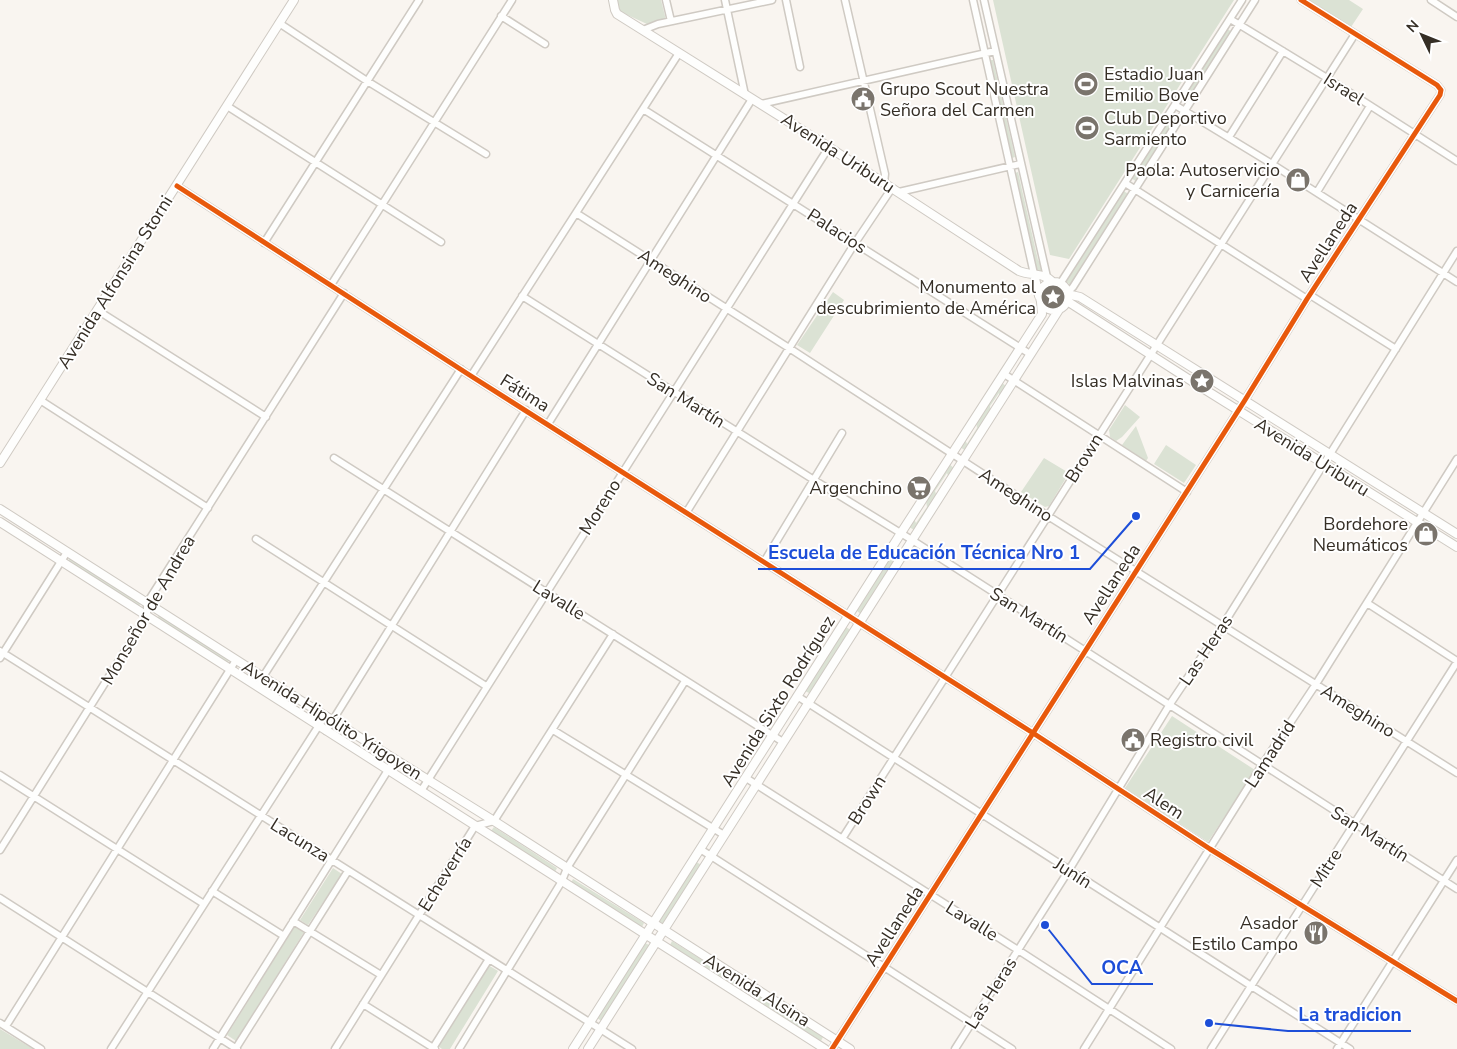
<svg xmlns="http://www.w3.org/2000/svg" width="1457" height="1049" viewBox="0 0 1457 1049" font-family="'Nunito Sans',sans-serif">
<rect width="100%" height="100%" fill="#f9f5f0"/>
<path fill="#dbe2d4" d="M616,0h45l5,20 -19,4 -26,-12z
M993,0h241l-165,259 -19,-4z
M1309,0h40l14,9 -12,18z
M1226,28l6,4 -44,70 -6,-4z
M990,60h3l22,97 -3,1z
M1173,112l6,3 -42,67 -6,-4z
M1018,172l20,88 3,4 2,9 -8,-2 -1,-7 1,-4 -20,-87z
M1123,191l6,3 -57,92 -6,-4z
M1044 295a10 10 0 1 1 20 0a10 10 0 1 1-20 0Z
M833,292l11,8 -34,53 -13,-8z
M1001,382l6,5 -7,11 -1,-5 -9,13 1,7 -25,38 -6,-4 5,-8 2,5 10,-16 -1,-7z
M1125,405l15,12 -18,20 -6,4 -6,-4 -1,-7z
M1136,426l12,32 -2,3 -24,-16z
M1166,445l30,20 -12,18 -30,-19z
M1044,458l25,15 -20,33 -4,1 -24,-15z
M949,464l6,5 -6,9 -2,-5 -12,18 2,6 -21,34 -7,-4 5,-8 2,4 11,-16 -1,-6z
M897,546l6,3 -41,66 -5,-4z
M70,558l71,45 -3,4 -71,-45z
M159,615l71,45 -3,3 -70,-44z
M846,627l6,4 -41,63 -6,-3z
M1172,716l83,54 -47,72 -83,-54z
M494,827l63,41 -2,4 -64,-41z
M696,862l6,3 -38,59 -6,-3z
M333,868l9,6 -34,51 -8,-5z
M573,879l71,44 -2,4 -71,-44z
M295,926l9,6 -68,109 -9,-6z
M672,941l71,44 -2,4 -71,-44z
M645,943l6,3 -48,76 -6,-4z
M488,965l10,6 -48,78h-8l-4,-3z
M759,996l64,41 -2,4 -64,-41z
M0,1029l33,20h-33z"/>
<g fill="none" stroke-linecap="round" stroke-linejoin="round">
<defs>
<path id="minor" d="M666,0l5,21
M725,0l20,95
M786,0l14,67
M845,0l40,174 -1,9
M973,0l61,274
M984,0l63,277
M1431,0l26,17
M501,16l44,28
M1230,19l97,59 130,83
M279,23l88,58 119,73
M643,30l15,-6 114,-24
M761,104l234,-53
M1175,105l97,59 185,118
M227,106l214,136
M643,109l387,245
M1229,137l54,-86
M1125,183l182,116
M177,186l294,190 562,357 177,116 247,152
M899,192l121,-28
M1317,192l53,-86
M576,213l213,135 259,168 409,257
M264,243l155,-243
M1060,284l182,-284
M331,285l181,-285
M1067,293l6,-6 182,-287
M1310,295l86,54
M522,296l292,184 98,60 545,349
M97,310l169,107
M1004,374l183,118
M471,376l208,-323
M40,400l168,108
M548,424l204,-325
M334,458l449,284
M686,513l169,-270 37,-55
M256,539l230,147
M764,562l78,-129
M1367,603l90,58
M0,651l632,398
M0,658l67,-106
M257,686l204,-317
M797,696l553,353
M553,730l171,105
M326,731l200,-321
M0,775l204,129
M746,778l272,172 153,99
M421,791l408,-644
M842,839l513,-805
M700,849l312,200
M0,850l147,-234v-13l197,-310
M212,891l72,45
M0,898l237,151
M293,921l88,54
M363,1004l72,45
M0,1023l41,26
M6,1026l230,-366
M236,1048l112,-177
M433,1048l56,-89
M111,1049l214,-333
M213,1049l182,-290
M335,1049l140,-223 19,-5 119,-187
M459,1049l103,-168 5,-13 118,-187
M832,1049l413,-649 62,-101 133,-204 1,-5 -4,-5 -136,-85
M955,1049l114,-179 101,-166 53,-79 234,-374
M1084,1049l178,-284 54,-81 141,-225
M1211,1049l246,-387
M1337,1049l120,-189"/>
<path id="major" d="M613,0l2,10 2,4 204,128 198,129c12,5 24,1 34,11
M1034,274l5,22
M1040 296a14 14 0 1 1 28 0a14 14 0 1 1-28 0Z
M1067,294l13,3 377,237
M1067,301l137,88 253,158
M0,463l294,-463
M0,509l263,168 231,144 356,228
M0,522l825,527
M573,1049l328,-516 141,-219 -1,-12
M588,1049l472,-741"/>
</defs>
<use href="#minor" stroke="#cfcac3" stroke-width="9"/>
<use href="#major" stroke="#cfcac3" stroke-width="10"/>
<use href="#minor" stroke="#fefefd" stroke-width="6"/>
<use href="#major" stroke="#fefefd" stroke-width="8"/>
<defs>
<path id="cycleway" d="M177,186l294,190 562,357 177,116 247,152
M832,1049l413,-649 62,-101 133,-204 1,-5 -4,-5 -136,-85"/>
</defs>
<use href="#cycleway" stroke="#fff" stroke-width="8"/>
<use href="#cycleway" stroke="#e8590c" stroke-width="5"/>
</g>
<defs>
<symbol id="stadium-disc" viewBox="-11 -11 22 22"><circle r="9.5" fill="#7a746c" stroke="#fff"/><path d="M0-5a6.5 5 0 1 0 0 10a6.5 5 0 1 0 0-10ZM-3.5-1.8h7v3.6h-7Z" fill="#fff"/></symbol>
<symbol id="civic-disc" viewBox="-11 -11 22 22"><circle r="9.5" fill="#7a746c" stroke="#fff"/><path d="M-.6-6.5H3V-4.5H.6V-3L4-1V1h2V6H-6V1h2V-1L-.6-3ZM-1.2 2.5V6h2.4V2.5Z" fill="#fff"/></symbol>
<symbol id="shop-disc" viewBox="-11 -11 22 22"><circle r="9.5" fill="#7a746c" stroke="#fff"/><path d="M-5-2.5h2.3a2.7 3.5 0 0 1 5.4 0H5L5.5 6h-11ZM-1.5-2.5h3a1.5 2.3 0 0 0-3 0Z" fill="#fff"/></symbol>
<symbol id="sight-disc" viewBox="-11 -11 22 22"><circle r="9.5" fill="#7a746c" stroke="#fff"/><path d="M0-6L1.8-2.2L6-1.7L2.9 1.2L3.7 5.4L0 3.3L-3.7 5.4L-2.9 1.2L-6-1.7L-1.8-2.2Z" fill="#fff"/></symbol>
<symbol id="supermarket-disc" viewBox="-11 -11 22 22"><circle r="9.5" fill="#7a746c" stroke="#fff"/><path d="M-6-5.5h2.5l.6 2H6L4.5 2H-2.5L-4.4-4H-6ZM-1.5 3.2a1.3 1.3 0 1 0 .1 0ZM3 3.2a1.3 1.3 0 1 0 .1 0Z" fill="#fff"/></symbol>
<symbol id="restaurant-disc" viewBox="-11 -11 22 22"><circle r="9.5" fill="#7a746c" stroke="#fff"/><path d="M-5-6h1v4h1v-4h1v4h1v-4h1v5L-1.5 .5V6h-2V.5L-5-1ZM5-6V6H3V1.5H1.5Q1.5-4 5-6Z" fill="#fff"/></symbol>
</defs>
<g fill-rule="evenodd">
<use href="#stadium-disc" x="1072" y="70" width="28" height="28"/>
<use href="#civic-disc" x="849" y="85" width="28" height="28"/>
<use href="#stadium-disc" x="1073" y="114" width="28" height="28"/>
<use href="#shop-disc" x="1284" y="166" width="28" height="28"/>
<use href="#sight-disc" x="1039" y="283" width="28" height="28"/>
<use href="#sight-disc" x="1188" y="367" width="28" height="28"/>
<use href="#supermarket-disc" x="905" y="474" width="28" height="28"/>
<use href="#shop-disc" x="1412" y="520" width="28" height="28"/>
<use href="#civic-disc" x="1119" y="726" width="28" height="28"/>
<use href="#restaurant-disc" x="1302" y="919" width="28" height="28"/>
</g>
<g text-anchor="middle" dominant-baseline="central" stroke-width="4" stroke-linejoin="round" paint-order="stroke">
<g font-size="18" fill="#352e25" stroke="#fff" text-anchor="end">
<text x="1104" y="74" text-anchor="start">Estadio Juan<tspan x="1104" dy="21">Emilio Bove</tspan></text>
<text x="880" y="89" text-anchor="start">Grupo Scout Nuestra<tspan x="880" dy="21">Señora del Carmen</tspan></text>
<text x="1104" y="118" text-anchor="start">Club Deportivo<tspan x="1104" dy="21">Sarmiento</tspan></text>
<text x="1280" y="170">Paola: Autoservicio<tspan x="1280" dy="21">y Carnicería</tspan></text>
<text x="1036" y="287">Monumento al<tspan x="1036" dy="21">descubrimiento de América</tspan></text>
<text x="1184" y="381">Islas Malvinas</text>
<text x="902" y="488">Argenchino</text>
<text x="1408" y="524">Bordehore<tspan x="1408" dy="21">Neumáticos</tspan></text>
<text x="1150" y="740" text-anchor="start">Registro civil</text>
<text x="1298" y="923">Asador<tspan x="1298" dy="21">Estilo Campo</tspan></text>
</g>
<g font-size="18" fill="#352e25" stroke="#fff">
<text transform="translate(1344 89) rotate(32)">Israel</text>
<text transform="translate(838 153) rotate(33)">Avenida Uriburu</text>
<text transform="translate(837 231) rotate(33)">Palacios</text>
<text transform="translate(1328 242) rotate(-57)">Avellaneda</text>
<text transform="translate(675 276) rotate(33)">Ameghino</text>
<text transform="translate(115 282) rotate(-58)">Avenida Alfonsina Storni</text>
<text transform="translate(525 393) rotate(32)">Fátima</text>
<text transform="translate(686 400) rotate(32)">San Martín</text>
<text transform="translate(1312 457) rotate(32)">Avenida Uriburu</text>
<text transform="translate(1084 458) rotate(-58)">Brown</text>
<text transform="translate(1016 495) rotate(33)">Ameghino</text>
<text transform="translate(600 507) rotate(-58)">Moreno</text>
<text transform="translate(1111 584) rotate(-57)">Avellaneda</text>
<text transform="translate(559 600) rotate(32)">Lavalle</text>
<text transform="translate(148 610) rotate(-60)">Monseñor de Andrea</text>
<text transform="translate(1029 615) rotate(32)">San Martín</text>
<text transform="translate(1206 650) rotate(-56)">Las Heras</text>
<text transform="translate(778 701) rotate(-58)">Avenida Sixto Rodríguez</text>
<text transform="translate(1358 711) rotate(32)">Ameghino</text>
<text transform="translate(332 720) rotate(32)">Avenida Hipólito Yrigoyen</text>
<text transform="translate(1270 754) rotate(-57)">Lamadrid</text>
<text transform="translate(867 800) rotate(-58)">Brown</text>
<text transform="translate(1164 803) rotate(33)">Alem</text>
<text transform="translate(1370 834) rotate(32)">San Martín</text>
<text transform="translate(300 840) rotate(32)">Lacunza</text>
<text transform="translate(1326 868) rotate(-57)">Mitre</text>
<text transform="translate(1073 873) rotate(32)">Junín</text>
<text transform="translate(445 874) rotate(-58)">Echeverría</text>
<text transform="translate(972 921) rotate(32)">Lavalle</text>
<text transform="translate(894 926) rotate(-57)">Avellaneda</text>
<text transform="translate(757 990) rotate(32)">Avenida Alsina</text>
<text transform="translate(991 993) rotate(-58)">Las Heras</text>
</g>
</g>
<path fill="none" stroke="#1d4ed8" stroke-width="2" d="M1136 516L1090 569H758M1045 925L1092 984H1153M1209 1023L1288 1031H1411"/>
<g fill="#1d4ed8" stroke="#fff" stroke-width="2">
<circle cx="1136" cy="516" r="5"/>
<circle cx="1045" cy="925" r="5"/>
<circle cx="1209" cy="1023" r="5"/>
</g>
<g font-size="19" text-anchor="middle" font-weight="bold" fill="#1d4ed8" stroke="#fff" stroke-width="4" stroke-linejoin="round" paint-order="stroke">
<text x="924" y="559">Escuela de Educación Técnica Nro 1</text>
<text x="1122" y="974">OCA</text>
<text x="1350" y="1021">La tradicion</text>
</g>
<g transform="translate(1422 35) rotate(313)" stroke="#ffffff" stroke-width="4" paint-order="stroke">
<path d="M0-4L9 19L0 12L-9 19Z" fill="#352e25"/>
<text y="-8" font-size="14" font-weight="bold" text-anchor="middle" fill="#352e25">N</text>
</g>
</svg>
